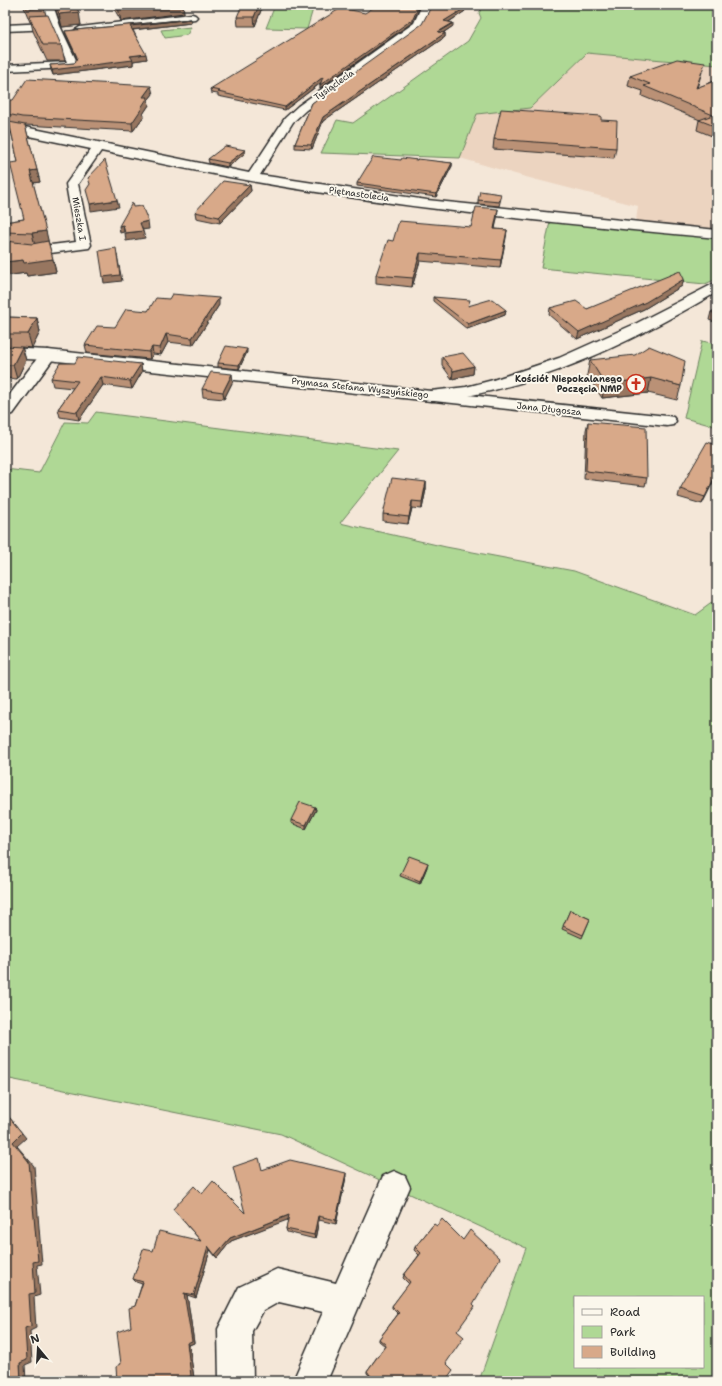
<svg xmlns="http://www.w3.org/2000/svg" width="722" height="1386" viewBox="0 0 722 1386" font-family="'Shantell Sans',sans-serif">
<rect width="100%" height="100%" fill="#f4e7d8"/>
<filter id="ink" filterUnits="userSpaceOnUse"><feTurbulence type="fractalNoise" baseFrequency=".025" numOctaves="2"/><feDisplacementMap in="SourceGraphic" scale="8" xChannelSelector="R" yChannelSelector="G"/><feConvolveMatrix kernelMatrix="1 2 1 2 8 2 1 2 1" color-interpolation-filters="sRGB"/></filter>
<g filter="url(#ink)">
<path fill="#ecd4c0" d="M587,53l130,12v164l-81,-8 2,-15 -116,-30 -62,-18 17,-44 53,-6z"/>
<path fill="#afd895" stroke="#6d8260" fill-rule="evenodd" d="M465,5h252v60l-130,-12 -57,55 -53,6 -17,44 -139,-5 16,-33 16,3 115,-82 13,-23 -2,-5 3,-5z
M274,8l39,1 -6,20 -41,-1z
M191,27l-4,8 -22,3 -4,-8z
M550,221l167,15v43l-12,5 -164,-16z
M702,341l15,3v83l-33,-9z
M96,412l302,39 -58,72 106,24 128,24 121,44 22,-16v782h-238l47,-133 -245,-114 -276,-56v-609l34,4 26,-51 23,1zM575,1297h128v70h-128z"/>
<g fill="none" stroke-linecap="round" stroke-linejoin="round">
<defs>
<path id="street" d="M43,5h10l7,21 17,36 -1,3 -5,3 -66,3v-6l62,-3 -15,-33 -47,2v-6l44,-2z
M422,5h10l-11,22 -115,83 -13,12 -33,53 167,25 290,30v8c-136,-13 -272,-25 -407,-47 -70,-11 -139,-25 -209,-40l-23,33 13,61 -2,3 -54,7 -30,-1v-8l30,1 41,-5 -10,-58 25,-35 -86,-18v-8l244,50 36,-55 13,-12 116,-83z
M192,14l3,1 2,2 -2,2 -115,14 -5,-3 5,-3z
M48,350l6,2 2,3 -43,59 -8,1v-14l37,-49z
M431,391l236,25 6,1 3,4 -3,4 -6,1 -242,-26 -2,-4 2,-4z
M394,1171l11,5 5,11 -83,194h-34l30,-69 -44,-10 -16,9 -11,20 1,50h-34l-1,-52 21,-42 38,-18 59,14 47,-107z"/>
<path id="secondary" d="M717,282v10c-87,51 -184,99 -286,109l-383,-41 -43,-2v-10l43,2 383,41 35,-4 27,-7 66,-22 78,-35z"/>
</defs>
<use href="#street" stroke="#2b2b2b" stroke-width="3"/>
<use href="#secondary" stroke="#2b2b2b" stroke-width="3"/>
<use href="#street" fill="#fbf7ec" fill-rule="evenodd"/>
<use href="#secondary" fill="#fbf7ec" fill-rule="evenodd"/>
</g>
<path fill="#ba9176" stroke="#2b2b2b" d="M23,5h20l3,10 15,30 4,16h-18l-14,-30 -2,-9h-1z
M54,5h21l6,20 -19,2z
M112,5h71l1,8 -63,8z
M263,5l-8,21h-17l-1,-9z
M465,11l-16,11 4,4 -10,7h2v4l-122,84 -11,28 -17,-1v-4l17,-41z
M191,19v4l-58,7 14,29 -14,2v4l-80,10 -2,-5 -1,-5 25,-2 2,-5 -11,-23 -1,-4z
M413,22l-93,66 1,-5 -36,27 -67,-14v-2l-7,-1 -1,-4z
M702,72l-5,16 20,-8v58l-20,-8 2,-10h1l-58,-24 1,-5 -15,-5 2,-10z
M153,94l-5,6 1,5 -6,9 1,2 -11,15 -108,-6 15,57 -7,1 23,89 -29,4 -1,-3 -21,3v-54l19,-3 -6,-57 -11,-49 6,-13z
M601,120l15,28 -2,10 -121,-9 1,-10z
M245,150v3l-17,14 -19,-4 -1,-4z
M401,160h16l35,3v3l-16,31 -79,-11v-3z
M250,185l1,6 -31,32 -24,-5 -1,-6z
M501,198l-2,8 -21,-2v-4z
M497,218l-2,11 12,1 -7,38 -80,-7 -8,26 -36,-4v-8l17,-34 78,-14z
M684,279l-2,7 -38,23 -67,30 -28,-24 1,-7 37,1z
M433,297l36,9 37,4 -1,5 -38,14 -34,-28z
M219,305l-26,40 -25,-3 -7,13 -8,-1 -3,5 -63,-6 -2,-8 30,-18 33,-16z
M717,309v14l-8,-3 2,-8z
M5,317l32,1 3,14 -8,16 -10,-1 4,13 -9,19 -12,-1z
M247,352l-8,17 -21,-2v-4z
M442,357l32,9 -1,8 -21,5 -10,-14z
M590,360l91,26 -4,14 -29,-7 -46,5 -15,-23z
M75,363l66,1 1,8 -10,17 -29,-4 -24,35 -19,-3 -2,-8 15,-21 -20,-2 -2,-8z
M233,381l-9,18 -21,-2 -1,-8z
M588,422l59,56 -2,8 -61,-7 2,-49z
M717,474l-15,30 -24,-7 2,-8z
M426,482v7l-4,20 -10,-1 -4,16 -25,-3v-7z
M315,807l1,3 -10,19 -15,-6v-3z
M427,867l-7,17 -20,-8 1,-3z
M570,910l20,9 -8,19 -20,-9z
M262,1170l84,7 -10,47 -17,-4 -4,19 -28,-7 -1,-3 2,-10 -57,22 -14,17 -7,-8 -14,48 -9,-3 7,48 -5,2 5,33 -6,2 -67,-16 10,-37 4,-21 7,-22 -6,-2 -3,-3 20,-28 47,-11 -27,-31 29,-15 43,19z
M434,1224l-61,156 -6,-7v-2l18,-25 -6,-5v-2l19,-25 -6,-6v-2l17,-22 -6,-6 1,-3 15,-20 -5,-5 1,-3z"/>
<path fill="#977660" stroke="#2b2b2b" d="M138,5h45l1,8 -63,8 -3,-14z
M259,5h4l-8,21 -1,-9z
M419,5h2l-8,17 -93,66v-3z
M465,8v3l-21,14v-4z
M79,12l2,13 -19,2 -3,-13z
M191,19v4l-60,7 -1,-4z
M453,23v3l-15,10v-4z
M445,33v4l-122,84 -11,28 -1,-4 12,-28z
M146,54l1,5 -14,2v4l-80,10 -1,-5 78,-14z
M323,77v4l-38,29v-3z
M151,86l2,8 -5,6 1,5 -6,9 1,2 -11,15 -1,-8 9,-15 2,-11z
M245,150v3l-17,14v-4z
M452,163v3l-16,31v-3z
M37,170l3,12 -7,1 -3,-12z
M250,185l1,6 -31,32 -1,-6z
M117,200l2,7 -28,4 -1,-7z
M498,209l-1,9 -4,19 1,-8z
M148,221l1,8 -8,1 -1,-7z
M123,225l1,7 -4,1 -1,-7z
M507,230l-1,8 -6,30 1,-8z
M46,231l3,13 -14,2 -3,-13z
M143,231l2,7 -19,3 -1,-8z
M420,253v8l-8,26 1,-9z
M117,255l5,26 -18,2 -1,-6z
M53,259l3,13 -29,4 -1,-3 -21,3v-14l18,-2z
M684,279l-2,7 -38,23 -67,30 2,-7z
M219,298v7l-26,40 -1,-7z
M506,310l-1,5 -38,14 1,-5z
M37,318l3,14 -8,16 -4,-14z
M166,334l2,8 -7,13 -1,-7z
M22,347l4,13 -9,19 -4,-14z
M152,347l1,7 -3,5 -1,-7z
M247,349v3l-8,17v-4z
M141,364l1,8 -10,17 -2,-8z
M474,366l-1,8 -21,5 1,-8z
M232,374l1,7 -9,18 -1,-7z
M101,377l2,8 -24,35 -2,-8z
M651,378l-3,15 -46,5 3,-14z
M717,472v2l-15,30 3,-7z
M426,482v7l-4,20v-7z
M412,501v7l-4,16 1,-7z
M315,807l1,3 -10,19v-4z
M428,863l-1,4 -7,17v-3z
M5,1112l21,26 -9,8 17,20 8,98 -5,1 3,30 -6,2 2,31 -6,3 2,31 -7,3 1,16h-5l-1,-18 -7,-221z
M346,1173v4l-10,47v-4z
M289,1215l1,4 -59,22 -14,17 -2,-3 15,-17z
M318,1216l1,4 -4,19 -1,-4z
M208,1246l2,4 -14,48 -2,-3z
M184,1293l3,2 7,48 -5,2 5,33 -6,2v1h-2v-3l1,-35z"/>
<path fill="#d8a989" stroke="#2b2b2b" d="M25,5h18l1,3 -17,1z
M56,5h19l4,7 -20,2z
M117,5h21l-20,2z
M242,5h17l-5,12h-17z
M377,5h42l-6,14 -93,66 3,-8 -38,30 -67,-15 2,-1 -10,-2 131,-81 24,5z
M432,5h17l16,3 -21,13 9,2 -15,9 7,1 -122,84 -12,28 -16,-1 17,-41 110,-79z
M48,15l13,30h-18l-14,-29z
M191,19l-61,7 16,28 -16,2 3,4 -81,10 -2,-5 25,-2 2,-6 -12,-26z
M677,59l28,4 -9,25 21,-8v47l-18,-7 14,-5 -69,-29 6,-2 -20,-8z
M27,79l124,7 -8,11h5l-7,11h1l-10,15 -110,-6 -15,-3 -2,-7v-7h8z
M501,109l100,7v4l16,1 -1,27 -122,-9z
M9,122l16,3 12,45 -7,1 16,60 -14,2 -27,-1v-10l19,-3 -14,-56 8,-1z
M225,146l20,4 -17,13 -20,-4z
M373,157l28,3 1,-2 15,2 1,-1 34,4 -16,31 -79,-11z
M105,160l12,40 -27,4 -4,-14 4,-6 -2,-6z
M223,181l27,4 -31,32 -24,-5z
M480,191l21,3 -2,8 -21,-2z
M132,203l1,4 9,-1 6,15 -8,2 3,8 -18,2 -2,-8 -4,1z
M476,207l22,2 -4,20 13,1 -6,30 -81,-7 -7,25 -37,-3 12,-35 5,1 6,-20 72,6z
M5,241l27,3 16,-3 5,18 -29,4 -1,-3 -18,2z
M116,248l4,27 -17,2 -4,-26z
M680,271l4,8 -38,23 -67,30 -29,-24 26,-7 11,8z
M172,294l47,4 -27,40 -26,-4 -6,14 -8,-1 -3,5 -64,-7 12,-19 18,1 11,-18 22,2 8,-13 13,1z
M433,297l37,3 -2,6 24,-7 14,11 -38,14z
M717,309v6l-6,-3z
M5,317l32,1 -9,16h-23z
M5,346l17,1 -9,18h-8z
M226,346l21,3 -8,16 -21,-2z
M649,346l36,15 -4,25 -30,-8 -46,6 -15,-24 45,-5z
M463,353l11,13 -21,5 -11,-14z
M78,357l63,7 -11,17 -29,-4 -24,35 -19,-3 20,-28 -27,-3 9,-15h15z
M211,372l21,2 -9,18 -21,-3z
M588,422l58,5 1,51 -61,-7z
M707,442l10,3v27l-12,25 -25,-8z
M392,478l34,4 -4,20 -10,-1 -3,16 -26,-3z
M300,802l15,5 -9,18 -15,-5z
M409,856l19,7 -8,18 -19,-8z
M570,910l20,9 -7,16 -20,-9z
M5,1112l17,21 -9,9 16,20 9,99 -5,1 2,31 -6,1 2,32 -6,2 2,32 -7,3 1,18h-16z
M259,1158l3,12 28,-10 56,13 -10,47 -18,-4 -4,19 -28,-6 3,-14 -59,23 -15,17 -7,-9 -14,49 -10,-2 8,48 -5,2 4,33 -5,2v3h-69l-1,-14 5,-3 -4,-32 14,-5 -2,-19 6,-2 8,-24 -10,-3 10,-30 10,2 6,-20 42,10 -28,-32 21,-23 8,8 11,-13 32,32 -12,-46z
M442,1219l21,21 7,-10 30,28 -27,46 2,2 -18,25 7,6 -18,26 7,7 -8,11h-73l1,-2 -6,-8 19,-26 -7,-6 20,-26 -7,-7 18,-24 -6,-7 17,-22 -6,-6 19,-23 3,2z"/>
</g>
<defs>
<symbol id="church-ring" viewBox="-11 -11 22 22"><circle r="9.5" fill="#fbf7ec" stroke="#c8321e" stroke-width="1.5"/><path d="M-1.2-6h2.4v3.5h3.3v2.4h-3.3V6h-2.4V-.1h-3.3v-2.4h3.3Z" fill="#c8321e"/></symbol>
</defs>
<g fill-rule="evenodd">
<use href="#church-ring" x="625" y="373" width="22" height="22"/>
</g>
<g text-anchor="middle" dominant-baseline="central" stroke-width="4" stroke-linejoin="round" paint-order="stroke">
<g font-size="9" fill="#2b2b2b" stroke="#fbf7ec">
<text transform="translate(334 85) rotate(-35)">Tysiąclecia</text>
<text transform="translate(359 194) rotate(8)">Piętnastolecia</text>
<text transform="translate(79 219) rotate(80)">Mieszka I</text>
<text transform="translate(360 388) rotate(6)">Prymasa Stefana Wyszyńskiego</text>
<text transform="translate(549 409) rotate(6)">Jana Długosza</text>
</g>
<g font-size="9" font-weight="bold" fill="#2b2b2b" stroke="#fbf7ec" text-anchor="end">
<text x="622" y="379">Kościół Niepokalanego<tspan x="622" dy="10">Poczęcia NMP</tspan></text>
</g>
</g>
<rect width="722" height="1386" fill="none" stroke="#fbf7ec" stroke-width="20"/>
<rect x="10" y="10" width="702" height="1366" fill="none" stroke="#2b2b2b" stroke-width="1.5" filter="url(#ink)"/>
<rect x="574" y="1296" width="130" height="72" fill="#fbf7ec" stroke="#a8a59f"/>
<rect x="582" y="1309" width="20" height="6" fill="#fbf7ec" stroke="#a8a59f"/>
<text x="610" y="1316" font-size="12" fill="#2b2b2b">Road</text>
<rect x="582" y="1326" width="20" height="12" fill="#afd895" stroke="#a8a59f"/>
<text x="610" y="1336" font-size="12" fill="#2b2b2b">Park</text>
<rect x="582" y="1346" width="20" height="12" fill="#d8a989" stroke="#a8a59f"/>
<text x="610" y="1356" font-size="12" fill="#2b2b2b">Building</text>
<g transform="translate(38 1348) rotate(342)" stroke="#fbf7ec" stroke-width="3" paint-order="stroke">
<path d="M0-3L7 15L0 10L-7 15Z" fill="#2b2b2b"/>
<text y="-6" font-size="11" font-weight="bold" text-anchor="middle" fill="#2b2b2b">N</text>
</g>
</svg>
